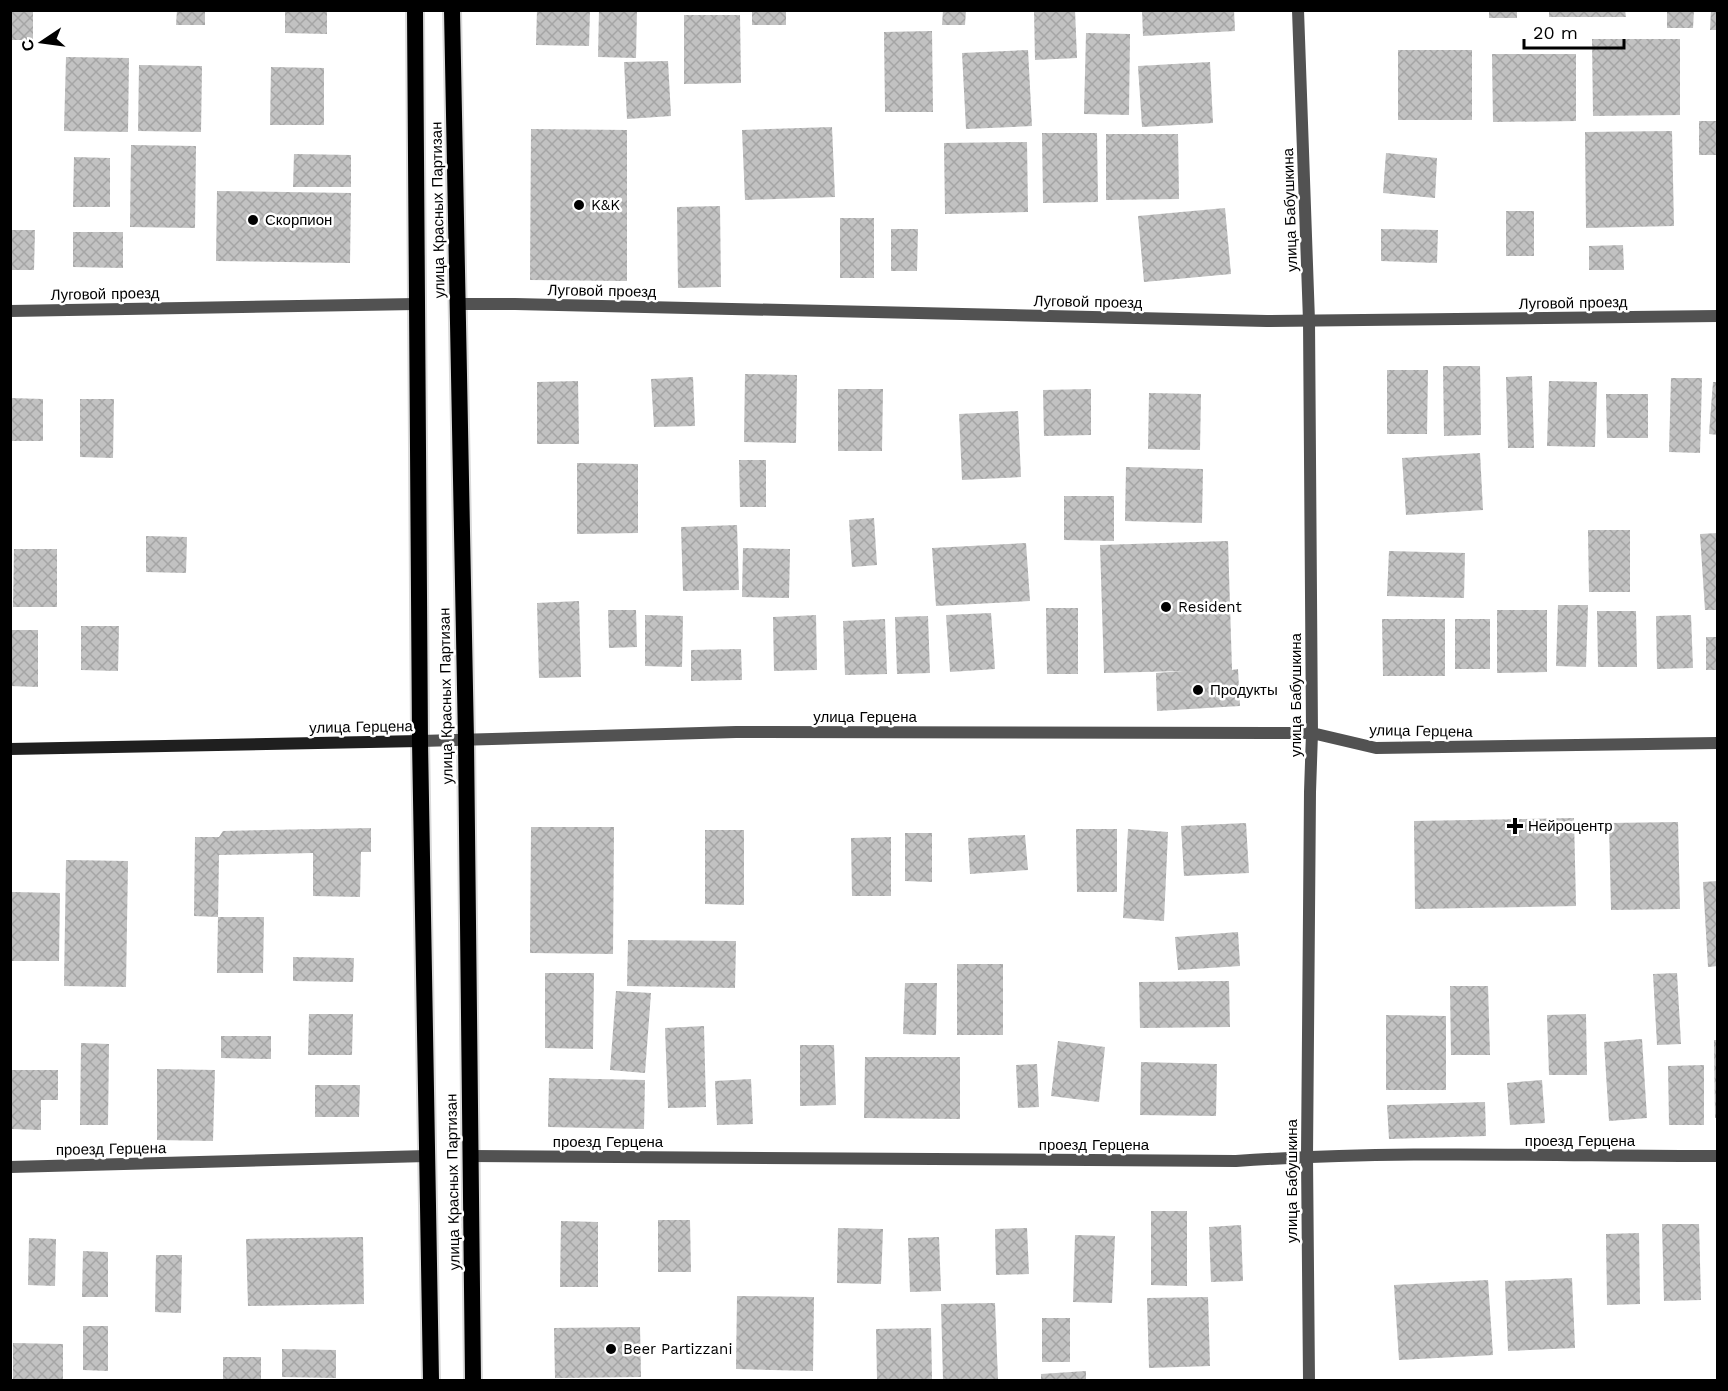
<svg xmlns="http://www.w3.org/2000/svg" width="1728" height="1391" viewBox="0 0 1728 1391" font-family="'Work Sans',sans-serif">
<defs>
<pattern id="building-cross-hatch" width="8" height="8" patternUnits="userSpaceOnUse" patternTransform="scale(1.5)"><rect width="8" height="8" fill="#c2c2c2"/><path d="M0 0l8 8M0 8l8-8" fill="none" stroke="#a5a5a5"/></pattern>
</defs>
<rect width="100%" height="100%" fill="#fff"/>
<path fill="url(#building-cross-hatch)" d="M10,10h23v30h-23z
M177,10h28v15h-29z
M285,10h42v24l-42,-1z
M537,10h53l-1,36 -53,-1z
M599,10h38l-1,48 -38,-1z
M752,10h34v15h-34z
M943,10h23l-1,15h-23z
M1034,10h41l2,48 -42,2z
M1142,10h92l1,21 -92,5z
M1489,10h28v8h-28z
M1549,10h76l1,7h-77z
M1667,10h27l-1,18h-26z
M1711,10h7v20h-8z
M684,15h56l1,68 -57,1z
M932,31l1,81h-48l-1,-80z
M1086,33l44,1 -1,81 -45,-1z
M1592,39h88v76l-87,1z
M1028,50l4,76 -66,3 -4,-76z
M1398,50h74v70h-74z
M1492,54h84v67l-83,1z
M66,57l63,1 -1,74 -64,-1z
M668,61l3,55 -44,3 -3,-57z
M1210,62l3,61 -71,4 -4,-61z
M139,65l63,1 -1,66 -63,-1z
M271,67l53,1v57h-54z
M1699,121h19v34h-19z
M832,127l3,70 -90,3 -3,-70z
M531,129l96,1v151l-97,-1z
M1672,131l2,95 -88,2 -1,-96z
M1042,133h55l1,69 -55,1z
M1106,134h72l1,65 -73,1z
M1027,142l1,70 -83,2 -1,-71z
M131,145l65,1 -1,82 -65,-1z
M1386,153l51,5 -2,40 -52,-5z
M294,154l57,1v32h-58z
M74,157l36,1v49h-37z
M217,191l134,2 -1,70 -134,-2z
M720,206l1,81 -43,1 -1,-81z
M1225,208l6,66 -87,8 -6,-66z
M1506,211h28v45h-28z
M840,218h34v60h-34z
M891,229h27l-1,42h-26z
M1381,229l57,1 -1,33 -56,-2z
M10,230h25l-1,40h-24z
M73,232h50v36l-50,-1z
M1623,245l1,25h-35v-24z
M1443,366h37l1,69 -37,1z
M1387,370h41l-1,64h-40z
M745,374l52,1 -1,68 -52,-1z
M1532,376l2,72h-26l-2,-71z
M693,377l2,49 -41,1 -3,-48z
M1671,378h31l-2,75 -31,-1z
M578,381l1,63h-42v-62z
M1549,381l48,1 -2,65 -48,-1z
M1713,382h5v53l-9,-1z
M838,389h45l-1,62h-44z
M1091,389v46l-47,1 -1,-46z
M1149,393l52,1 -1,56 -52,-1z
M1606,394h42v44h-41z
M10,398l33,1v42h-33z
M80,399h34l-1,59 -33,-1z
M1018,411l3,66 -59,3 -3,-66z
M1480,453l3,57 -77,5 -4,-57z
M739,460h27v47h-26z
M577,463l61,1v69l-61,1z
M1126,467l77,2 -1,54 -77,-2z
M1064,496h50v45l-50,-1z
M874,518l3,47 -25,2 -3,-47z
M737,525l2,65 -56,1 -2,-64z
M1588,530h42v62h-41z
M1718,533v77h-13l-5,-76z
M146,536l41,1 -1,36 -40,-1z
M1228,541l4,129 6,-1 2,37 -83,5 -1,-38 27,-2 -79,2 -4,-128z
M1026,543l4,58 -94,5 -4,-58z
M743,548l47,1 -1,49 -47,-1z
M14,549h43v58h-44z
M1389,551l76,2 -1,45 -77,-2z
M579,601l2,76 -42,1 -2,-75z
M1558,605h30l-2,62 -30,-1z
M1046,608h32v66h-31z
M608,610h28l1,37 -28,1z
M1497,610h50v62l-50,1z
M1597,611h39l1,56h-39z
M991,613l4,56 -45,3 -4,-57z
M645,615l38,1 -1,51 -37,-1z
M816,615l1,55 -43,1 -1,-54z
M1691,615l2,53 -36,1 -1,-53z
M928,616l2,57 -33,1 -2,-57z
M885,619l2,55 -42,1 -2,-54z
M1382,619h63v57h-62z
M1455,619h35v50h-35z
M81,626h38l-1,45 -37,-1z
M10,630h28v57l-28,-1z
M1706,637h12v33h-12z
M741,649l1,31 -51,1v-31z
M1574,818l2,88 -161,3 -1,-88z
M1678,822l2,87 -69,1 -2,-87z
M1246,823l3,50 -65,3 -3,-50z
M531,827h83l-1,127 -83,-1z
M371,828v24h-10l-1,45 -47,-1v-43l-94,2 -1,62 -24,-1 1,-79h24l4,-6z
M1076,829h41v63h-40z
M1128,829l40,3 -4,89 -41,-3z
M705,830h39v75l-39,-1z
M905,833h27v49l-27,-1z
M1025,835l3,35 -58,4 -2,-36z
M891,837v59h-39l-1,-58z
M66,860l62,1 -2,126 -62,-1z
M1718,881v85l-10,1 -5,-85z
M12,892l48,1 -1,68h-48z
M218,917h46l-1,56h-46z
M1238,932l2,34 -62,4 -3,-33z
M628,940l108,1 -1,47 -108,-2z
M293,957l61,1 -1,24 -60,-1z
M957,964h46v71h-46z
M545,973h49l-1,76 -48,-1z
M1677,973l4,71 -24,1 -4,-71z
M1229,981l1,46 -90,1 -1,-46z
M905,983h32l-1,52 -33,-1z
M1450,986h38l2,69h-39z
M616,991l35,2 -6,80 -35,-3z
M309,1014h44l-1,41h-44z
M1586,1014l1,61h-38l-2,-60z
M1386,1015l60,1v74h-60z
M704,1026l2,81 -38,1 -3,-80z
M221,1036h50v23l-50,-1z
M1642,1039l5,79 -38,3 -5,-79z
M1714,1040h4v78h-3z
M1058,1041l47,6 -6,55 -48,-6z
M81,1043l28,1 -1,81h-28z
M800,1045h34l2,60 -36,1z
M865,1057h95v62l-96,-1z
M1141,1062l76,2 -1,52 -76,-1z
M1037,1064l2,43 -21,1 -2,-43z
M1704,1065v60h-35l-1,-59z
M157,1069l58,1 -2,71 -56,-1z
M12,1070h46v30h-17v30l-29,-1z
M549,1078l96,2 -1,49 -96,-2z
M751,1079l2,45 -36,1 -2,-44z
M1542,1080l3,43 -35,2 -3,-42z
M315,1085h45l-1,32h-44z
M1485,1102l1,34 -97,3 -2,-34z
M1151,1211h36v75l-36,-1z
M658,1220h32l1,52h-33z
M561,1221l37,1v65h-38z
M1662,1224h37l2,76 -37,1z
M1241,1225l2,56 -32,1 -2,-55z
M838,1228l45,1 -2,55 -44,-1z
M1027,1228l2,46 -33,1 -1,-46z
M1639,1233l1,71 -33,1 -1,-71z
M1075,1235l40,1 -3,67 -39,-1z
M363,1237l1,67 -116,2 -2,-67z
M939,1237l2,54 -31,1 -2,-54z
M29,1238l27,1 -1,47 -27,-1z
M83,1251l25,1v45h-26z
M156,1255h26l-1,58 -26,-1z
M1572,1278l3,70 -67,3 -3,-70z
M1488,1280l5,75 -94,5 -5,-75z
M737,1296l77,1 -1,74 -77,-2z
M1208,1297l2,69 -61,2 -2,-70z
M995,1303l3,77h-55l-2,-76z
M1042,1318h28v44h-28z
M83,1326h25v45l-25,-1z
M640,1327l1,50 -86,1 -1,-50z
M931,1328l1,51 -55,1 -1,-51z
M13,1343l50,1v36h-50z
M282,1349l54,1v28l-54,-1z
M223,1357h38v23h-38z
M1086,1371v9h-45v-6z"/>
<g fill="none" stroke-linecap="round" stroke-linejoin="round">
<defs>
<path id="trunk" d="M415,10l5,731 11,639
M452,10l14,730 7,640"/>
</defs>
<use href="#trunk" stroke="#dbdbdb" stroke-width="20"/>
<path stroke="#525252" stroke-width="12" d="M458,304h57l752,17 451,-5
M10,311l406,-7
M470,1156l766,5c160,-11 321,-5 482,-5
M10,1167l417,-11"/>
<path stroke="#525252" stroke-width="12" d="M1298,10l11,311 3,412 -2,59 -3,364 2,224
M420,741l316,-9 576,1 64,15 342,-5"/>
<path stroke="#1f1f1f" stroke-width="12" d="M10,749l410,-8"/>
<use href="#trunk" stroke="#000" stroke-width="16"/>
</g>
<g fill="#000" stroke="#fff" stroke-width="2">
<circle cx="579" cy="205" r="6"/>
<circle cx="253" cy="220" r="6"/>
<circle cx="1166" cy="607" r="6"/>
<circle cx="1198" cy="690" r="6"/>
<path d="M1512 817h6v6h6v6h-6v6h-6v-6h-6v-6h6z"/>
<circle cx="611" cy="1349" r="6"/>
</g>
<g text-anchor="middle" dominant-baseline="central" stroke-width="5" stroke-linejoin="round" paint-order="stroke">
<g font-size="15" fill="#000" stroke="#fff" text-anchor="start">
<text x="591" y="205">K&amp;K</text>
<text x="265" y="220">Скорпион</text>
<text x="1178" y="607">Resident</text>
<text x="1210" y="690">Продукты</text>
<text x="1528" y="826">Нейроцентр</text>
<text x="623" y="1349">Beer Partizzani</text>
</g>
<g font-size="15" fill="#000" stroke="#fff">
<text transform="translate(438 210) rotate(-91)">улица Красных Партизан</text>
<text transform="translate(1290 210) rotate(-92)">улица Бабушкина</text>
<text transform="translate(602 291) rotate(1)">Луговой проезд</text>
<text transform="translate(105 294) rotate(-1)">Луговой проезд</text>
<text transform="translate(1088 302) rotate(1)">Луговой проезд</text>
<text transform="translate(1573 303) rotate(-1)">Луговой проезд</text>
<text transform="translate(1296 695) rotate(-90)">улица Бабушкина</text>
<text transform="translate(446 696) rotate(-91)">улица Красных Партизан</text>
<text x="865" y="717">улица Герцена</text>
<text transform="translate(361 727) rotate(-1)">улица Герцена</text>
<text transform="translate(1421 731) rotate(1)">улица Герцена</text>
<text x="1580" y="1141">проезд Герцена</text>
<text x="608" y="1142">проезд Герцена</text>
<text x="1094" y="1145">проезд Герцена</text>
<text transform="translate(111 1149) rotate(-1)">проезд Герцена</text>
<text transform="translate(1292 1181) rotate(-90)">улица Бабушкина</text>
<text transform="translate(453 1182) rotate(-91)">улица Красных Партизан</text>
</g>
</g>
<rect width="1728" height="1391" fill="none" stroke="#000000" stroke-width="24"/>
<g transform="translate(42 42) rotate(257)" stroke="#ffffff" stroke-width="4.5" paint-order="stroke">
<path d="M0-4.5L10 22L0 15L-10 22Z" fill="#000000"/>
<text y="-9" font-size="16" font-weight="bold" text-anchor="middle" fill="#000000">С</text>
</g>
<path d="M1524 39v9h100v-9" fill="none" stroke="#000000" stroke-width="3"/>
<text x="1533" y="39" font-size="18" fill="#000000" stroke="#ffffff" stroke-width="4.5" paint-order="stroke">20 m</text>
</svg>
